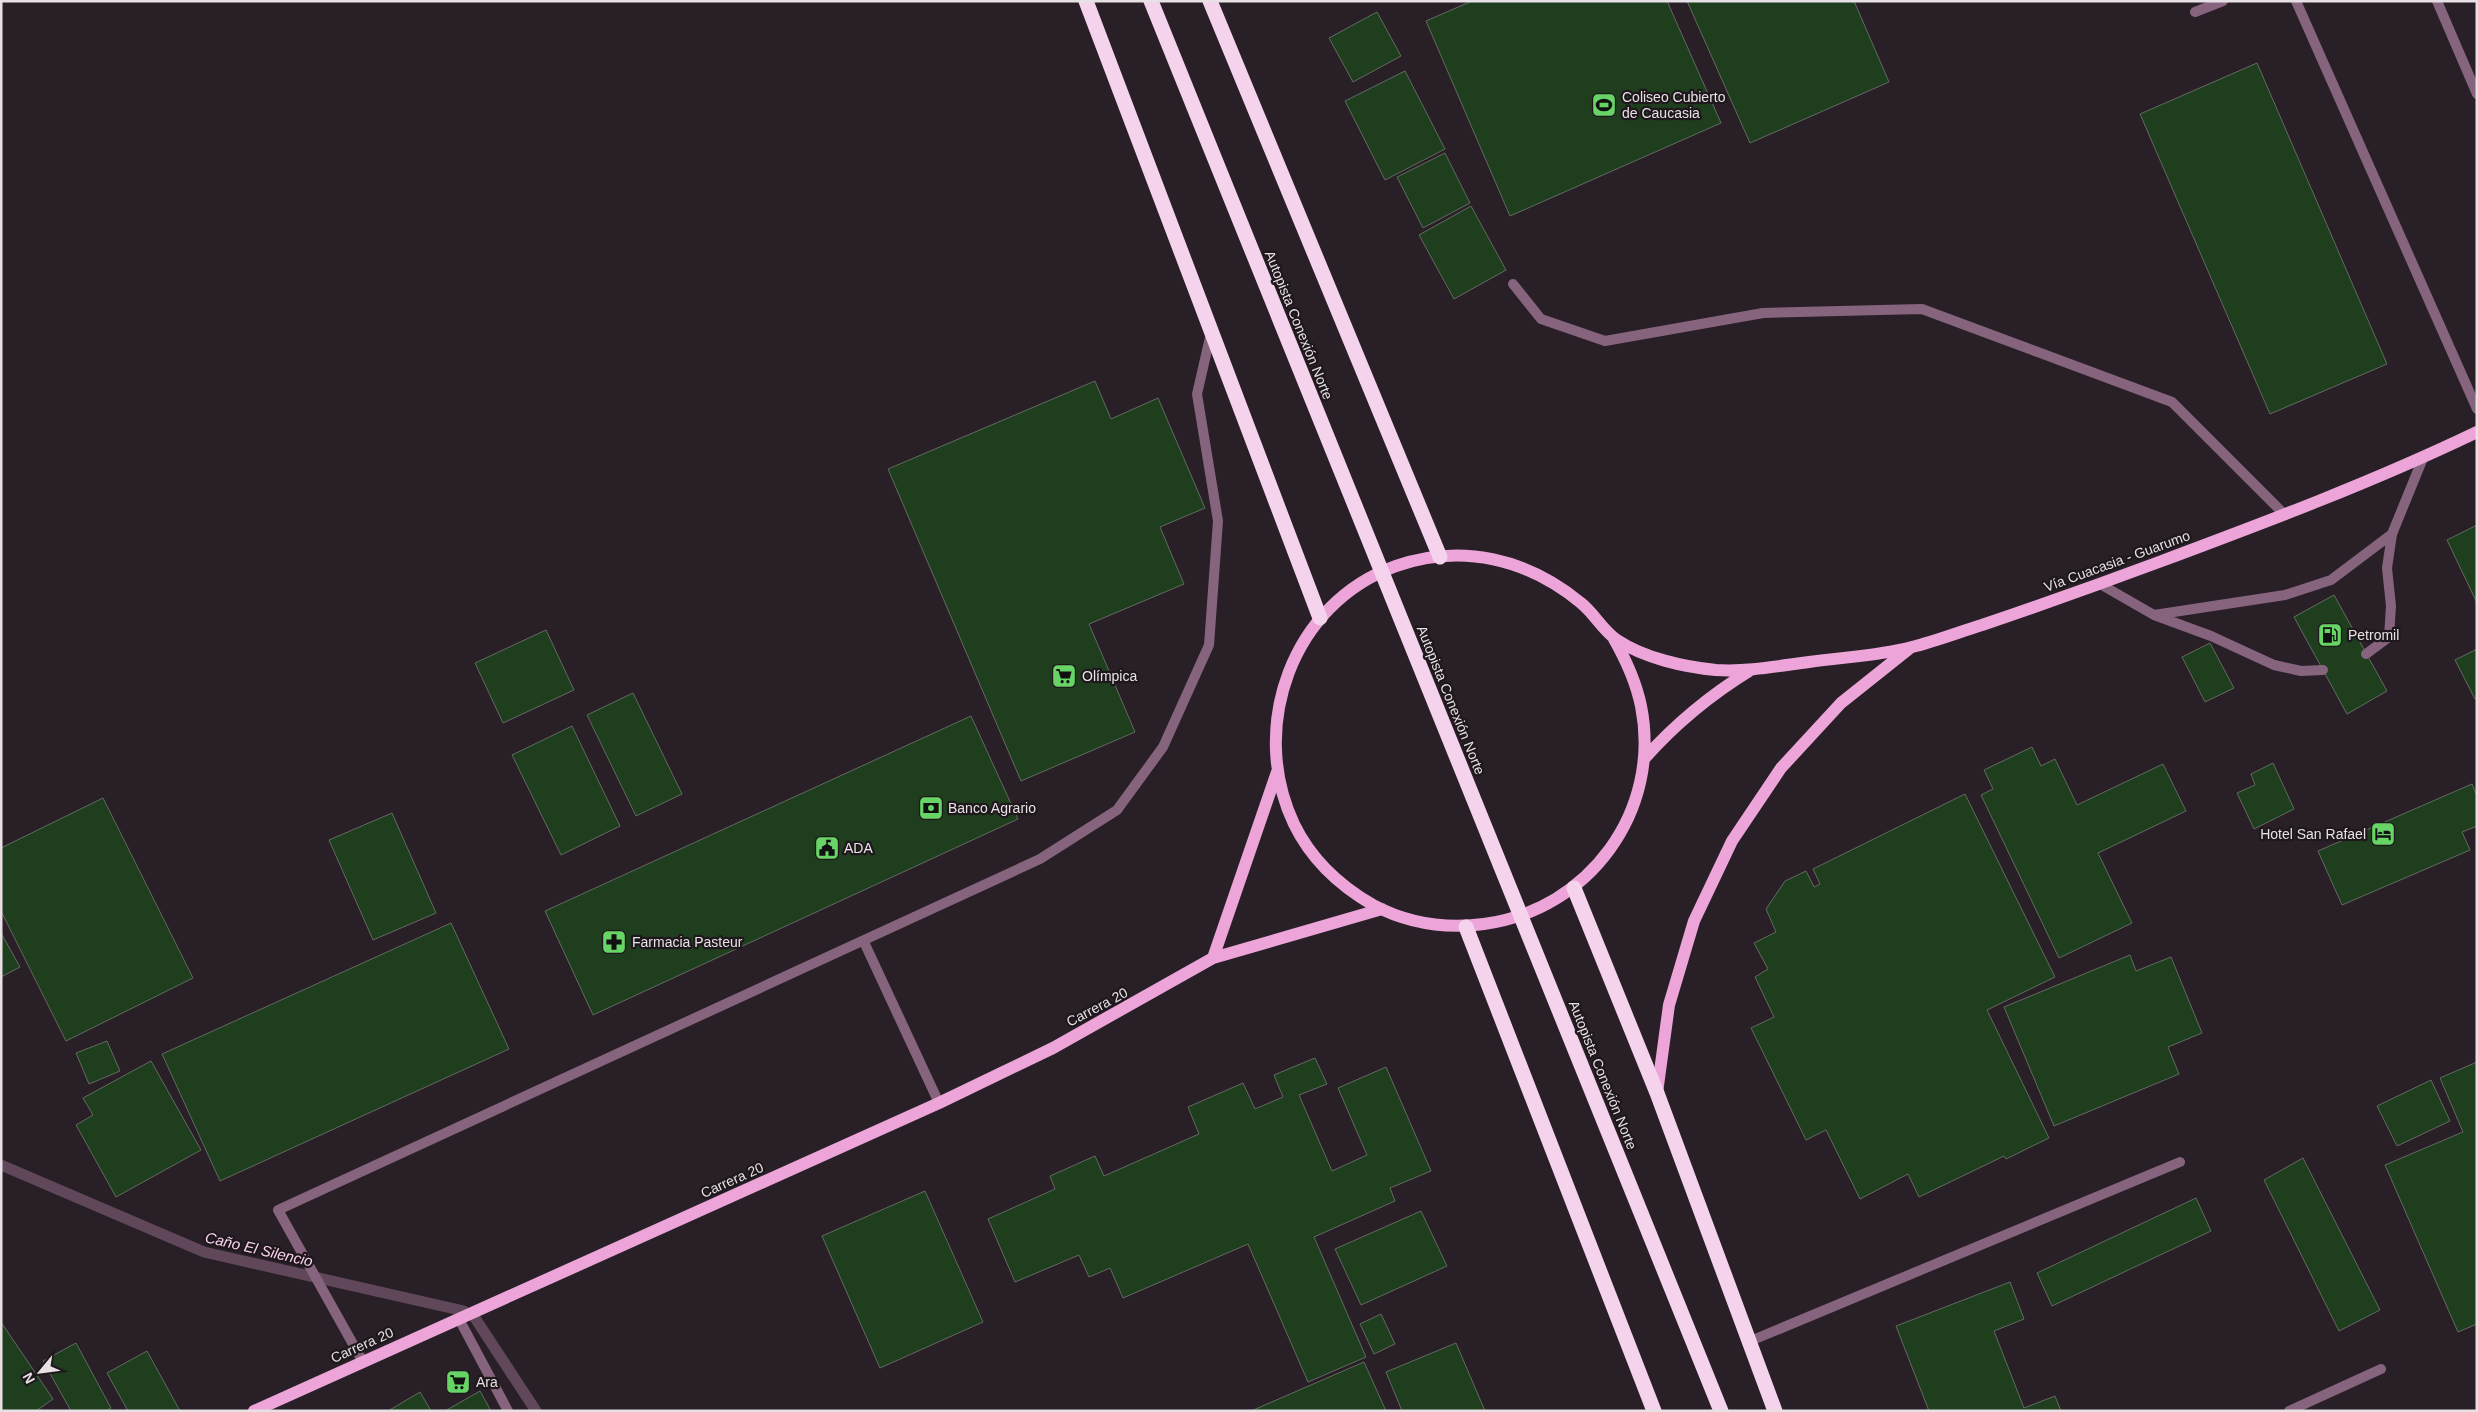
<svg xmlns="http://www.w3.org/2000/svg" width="2478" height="1412" viewBox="0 0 2478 1412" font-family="Arial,sans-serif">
<rect width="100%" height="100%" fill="#282026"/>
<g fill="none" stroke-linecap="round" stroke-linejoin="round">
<path stroke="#60485a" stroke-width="11" d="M1,1165l203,87 260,59
M475,1318l61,93"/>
</g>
<path fill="#1f3e1e" stroke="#636a62" d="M1472,1h195l54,122 -211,93 -84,-195z
M1687,1h167l35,81 -139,61z
M1377,12l24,44 -48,26 -24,-44z
M2257,63l130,301 -117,50 -130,-300z
M1405,71l40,78 -60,31 -40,-79z
M1445,153l25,50 -47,25 -26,-51z
M1471,206l35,64 -52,29 -35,-64z
M1095,381l16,38 47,-21 47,110 -45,19 24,57 -95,40 46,108 -114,49 -133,-312z
M2477,525v78l-30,-63z
M2334,595l53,96 -40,23 -53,-97z
M546,630l28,60 -71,33 -28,-60z
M2210,643l24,45 -29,14 -23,-45z
M2477,649v49l-2,1 -20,-39z
M633,693l49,101 -46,22 -49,-101z
M971,716l47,103 -425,196 -48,-104z
M572,726l48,100 -59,29 -49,-100z
M2032,747l9,19 14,-7 22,46 86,-41 23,47 -88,42 34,70 -73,35 -78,-163 12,-6 -9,-19z
M2273,763l21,46 -40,20 -17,-36 18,-8 -4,-11z
M2472,784l5,12v30l-15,6 8,18 -128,55 -24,-54z
M1965,794l90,183 -68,33 62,128 -43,21 -2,-3 -85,41 -11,-23 -48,25 -34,-69 -20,10 -55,-112 23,-11 -19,-40 13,-8 -14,-26 22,-11 -10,-23 19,-28 21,-10 8,16 6,-3 -7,-15z
M103,798l90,180 -127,63 -65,-130v-63z
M392,813l44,100 -63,27 -44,-100z
M451,923l58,126 -289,132 -58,-127z
M1,933l19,34 -19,10z
M2130,955l6,16 35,-14 31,76 -34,14 11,27 -125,52 -50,-119z
M107,1041l13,30 -31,13 -13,-31z
M1315,1058l12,26 -28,11 33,76 35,-16 -29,-67 48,-21 45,104 -41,17 5,13 -81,36 52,120 -58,25 -60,-138 -125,54 -13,-30 -21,9 -10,-22 -64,27 -27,-63 67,-30 -5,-13 45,-20 9,20 95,-42 -11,-27 55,-24 12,26 28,-12 -9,-22z
M151,1061l50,89 -85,47 -40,-72 17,-10 -10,-17z
M2477,1062v262l-19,8 -73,-167 78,-33 -23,-54z
M2431,1080l19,41 -53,25 -20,-40z
M2303,1158l77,152 -41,21 -75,-151z
M925,1191l58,131 -103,46 -58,-132z
M2196,1198l15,33 -159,75 -15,-33z
M1421,1211l26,55 -86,39 -26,-56z
M2010,1282l14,37 -30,12 30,77 31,-12 6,15h-132l-33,-85z
M1381,1314l14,30 -21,10 -14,-30z
M1,1322l52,77 -17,12h-35z
M76,1343l35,65 -5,3h-35l-28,-50z
M1456,1343l29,68h-83l-16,-39z
M147,1351l33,60h-52l-21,-38z
M1364,1362l22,49h-135z
M480,1391l11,20h-46z
M420,1392l11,19h-43z"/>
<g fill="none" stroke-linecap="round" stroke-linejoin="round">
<path stroke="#87647d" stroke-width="10" d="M2296,1l181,408
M2437,1l40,93
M2195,12l28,-11
M1513,284l28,35 64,22 158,-28 159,-4 250,93 113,113
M2100,584l54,31 57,21 63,29 27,6 22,-1
M2154,615l131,-20 46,-15 61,-46
M2366,654l23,-17 2,-31 -4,-38 5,-34 31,-76
M864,942l75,161
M1748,1342l432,-180
M363,1362l-85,-152 762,-351 77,-49 46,-63 46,-102 9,-124 -21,-127 14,-61"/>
<path stroke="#87647d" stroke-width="10" d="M459,1319l49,92
M2289,1411l92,-42"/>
<path stroke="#eda5d9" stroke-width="12" d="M1614,639c12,21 22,43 27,67 21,105 -52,204 -157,218 -38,5 -77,-1 -111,-19 -33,-19 -62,-46 -79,-81 -46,-97 -2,-221 102,-258 66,-23 132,-7 185,37 13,10 22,28 36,37 27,18 67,27 99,30 31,2 62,-4 93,-8 34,-5 70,-6 103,-15 24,-6 47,-15 70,-22 59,-20 118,-41 177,-63 107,-40 214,-80 318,-130
M1644,759c32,-36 66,-64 107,-89
M1213,958l64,-186
M1657,1093l12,-88 25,-84 38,-80 49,-73 60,-65 69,-55
M254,1411l685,-308 114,-55 160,-90 169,-49"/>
<path stroke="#f6d3ec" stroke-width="15" d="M1086,1l234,617
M1151,1l570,1410
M1210,1l230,556
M1574,888l83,205 118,318
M1466,927l188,484"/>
</g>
<defs>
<symbol id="stadium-square" viewBox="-11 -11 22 22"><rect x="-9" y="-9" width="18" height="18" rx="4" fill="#67d466" stroke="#1e171c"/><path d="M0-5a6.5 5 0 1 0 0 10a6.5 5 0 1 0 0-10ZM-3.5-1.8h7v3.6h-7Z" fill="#111"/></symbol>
<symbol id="fuel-square" viewBox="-11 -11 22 22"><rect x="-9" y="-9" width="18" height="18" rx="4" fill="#67d466" stroke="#1e171c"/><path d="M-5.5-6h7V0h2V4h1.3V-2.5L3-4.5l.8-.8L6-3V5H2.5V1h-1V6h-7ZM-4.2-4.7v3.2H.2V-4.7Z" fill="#111"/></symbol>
<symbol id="supermarket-square" viewBox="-11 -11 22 22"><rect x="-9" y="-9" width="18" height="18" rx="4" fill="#67d466" stroke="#1e171c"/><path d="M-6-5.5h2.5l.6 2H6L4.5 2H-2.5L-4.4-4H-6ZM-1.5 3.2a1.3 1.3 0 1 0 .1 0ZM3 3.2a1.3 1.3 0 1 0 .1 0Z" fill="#111"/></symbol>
<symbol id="bank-square" viewBox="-11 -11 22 22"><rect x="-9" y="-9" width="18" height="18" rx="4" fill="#67d466" stroke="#1e171c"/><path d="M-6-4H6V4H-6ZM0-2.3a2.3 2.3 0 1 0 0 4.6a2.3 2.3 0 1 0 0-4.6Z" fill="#111"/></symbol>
<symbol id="hotel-square" viewBox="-11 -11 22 22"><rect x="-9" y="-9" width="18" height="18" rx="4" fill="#67d466" stroke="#1e171c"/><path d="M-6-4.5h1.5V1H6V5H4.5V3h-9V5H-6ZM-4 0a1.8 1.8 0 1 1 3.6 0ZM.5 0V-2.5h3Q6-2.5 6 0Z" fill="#111"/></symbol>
<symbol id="civic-square" viewBox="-11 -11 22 22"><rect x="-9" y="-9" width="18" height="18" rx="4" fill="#67d466" stroke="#1e171c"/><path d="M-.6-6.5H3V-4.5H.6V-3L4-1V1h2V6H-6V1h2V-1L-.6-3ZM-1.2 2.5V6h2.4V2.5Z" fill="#111"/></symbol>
<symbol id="pharmacy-square" viewBox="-11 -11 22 22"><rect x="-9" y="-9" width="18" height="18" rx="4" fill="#67d466" stroke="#1e171c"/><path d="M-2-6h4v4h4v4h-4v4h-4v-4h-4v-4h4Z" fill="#111"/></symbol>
</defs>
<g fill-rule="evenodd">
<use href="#stadium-square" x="1590" y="91" width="28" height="28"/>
<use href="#fuel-square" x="2316" y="621" width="28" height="28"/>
<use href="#supermarket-square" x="1050" y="662" width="28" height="28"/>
<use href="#bank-square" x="917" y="794" width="28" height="28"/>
<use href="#hotel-square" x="2369" y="820" width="28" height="28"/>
<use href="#civic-square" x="813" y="834" width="28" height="28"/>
<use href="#pharmacy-square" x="600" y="928" width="28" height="28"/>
<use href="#supermarket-square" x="444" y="1368" width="28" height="28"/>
</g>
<g text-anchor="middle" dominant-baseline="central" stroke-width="4.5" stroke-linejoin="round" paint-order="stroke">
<g font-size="14" fill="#e7e1e5" stroke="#1e171c" text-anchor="start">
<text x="1622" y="97">Coliseo Cubierto<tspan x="1622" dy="16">de Caucasia</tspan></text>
<text x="2348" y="635">Petromil</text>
<text x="1082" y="676">Olímpica</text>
<text x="948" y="808">Banco Agrario</text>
<text x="2366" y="834" text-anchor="end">Hotel San Rafael</text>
<text x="844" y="848">ADA</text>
<text x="632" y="942">Farmacia Pasteur</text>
<text x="476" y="1382">Ara</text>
</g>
<g font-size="14" fill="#e7e1e5" stroke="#1e171c">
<text transform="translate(1299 325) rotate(68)">Autopista Conexión Norte</text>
<text transform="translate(2117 561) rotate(-20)">Vía Cuacasia - Guarumo</text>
<text transform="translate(1451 700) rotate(68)">Autopista Conexión Norte</text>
<text transform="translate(1097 1007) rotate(-28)">Carrera 20</text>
<text transform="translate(1603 1075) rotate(68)">Autopista Conexión Norte</text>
<text transform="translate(732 1180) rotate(-24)">Carrera 20</text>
<text transform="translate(362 1345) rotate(-24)">Carrera 20</text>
</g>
<g font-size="15" font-style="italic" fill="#fbd3ef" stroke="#1e171c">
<text transform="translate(259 1249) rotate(13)">Caño El Silencio</text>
</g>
</g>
<rect width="2478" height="1412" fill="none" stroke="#e7e1e5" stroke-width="5"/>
<g transform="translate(40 1372) rotate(241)" stroke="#1e171c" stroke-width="4" paint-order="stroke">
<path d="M0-4L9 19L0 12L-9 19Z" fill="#e7e1e5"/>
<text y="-8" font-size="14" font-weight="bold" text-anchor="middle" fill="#e7e1e5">N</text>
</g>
</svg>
